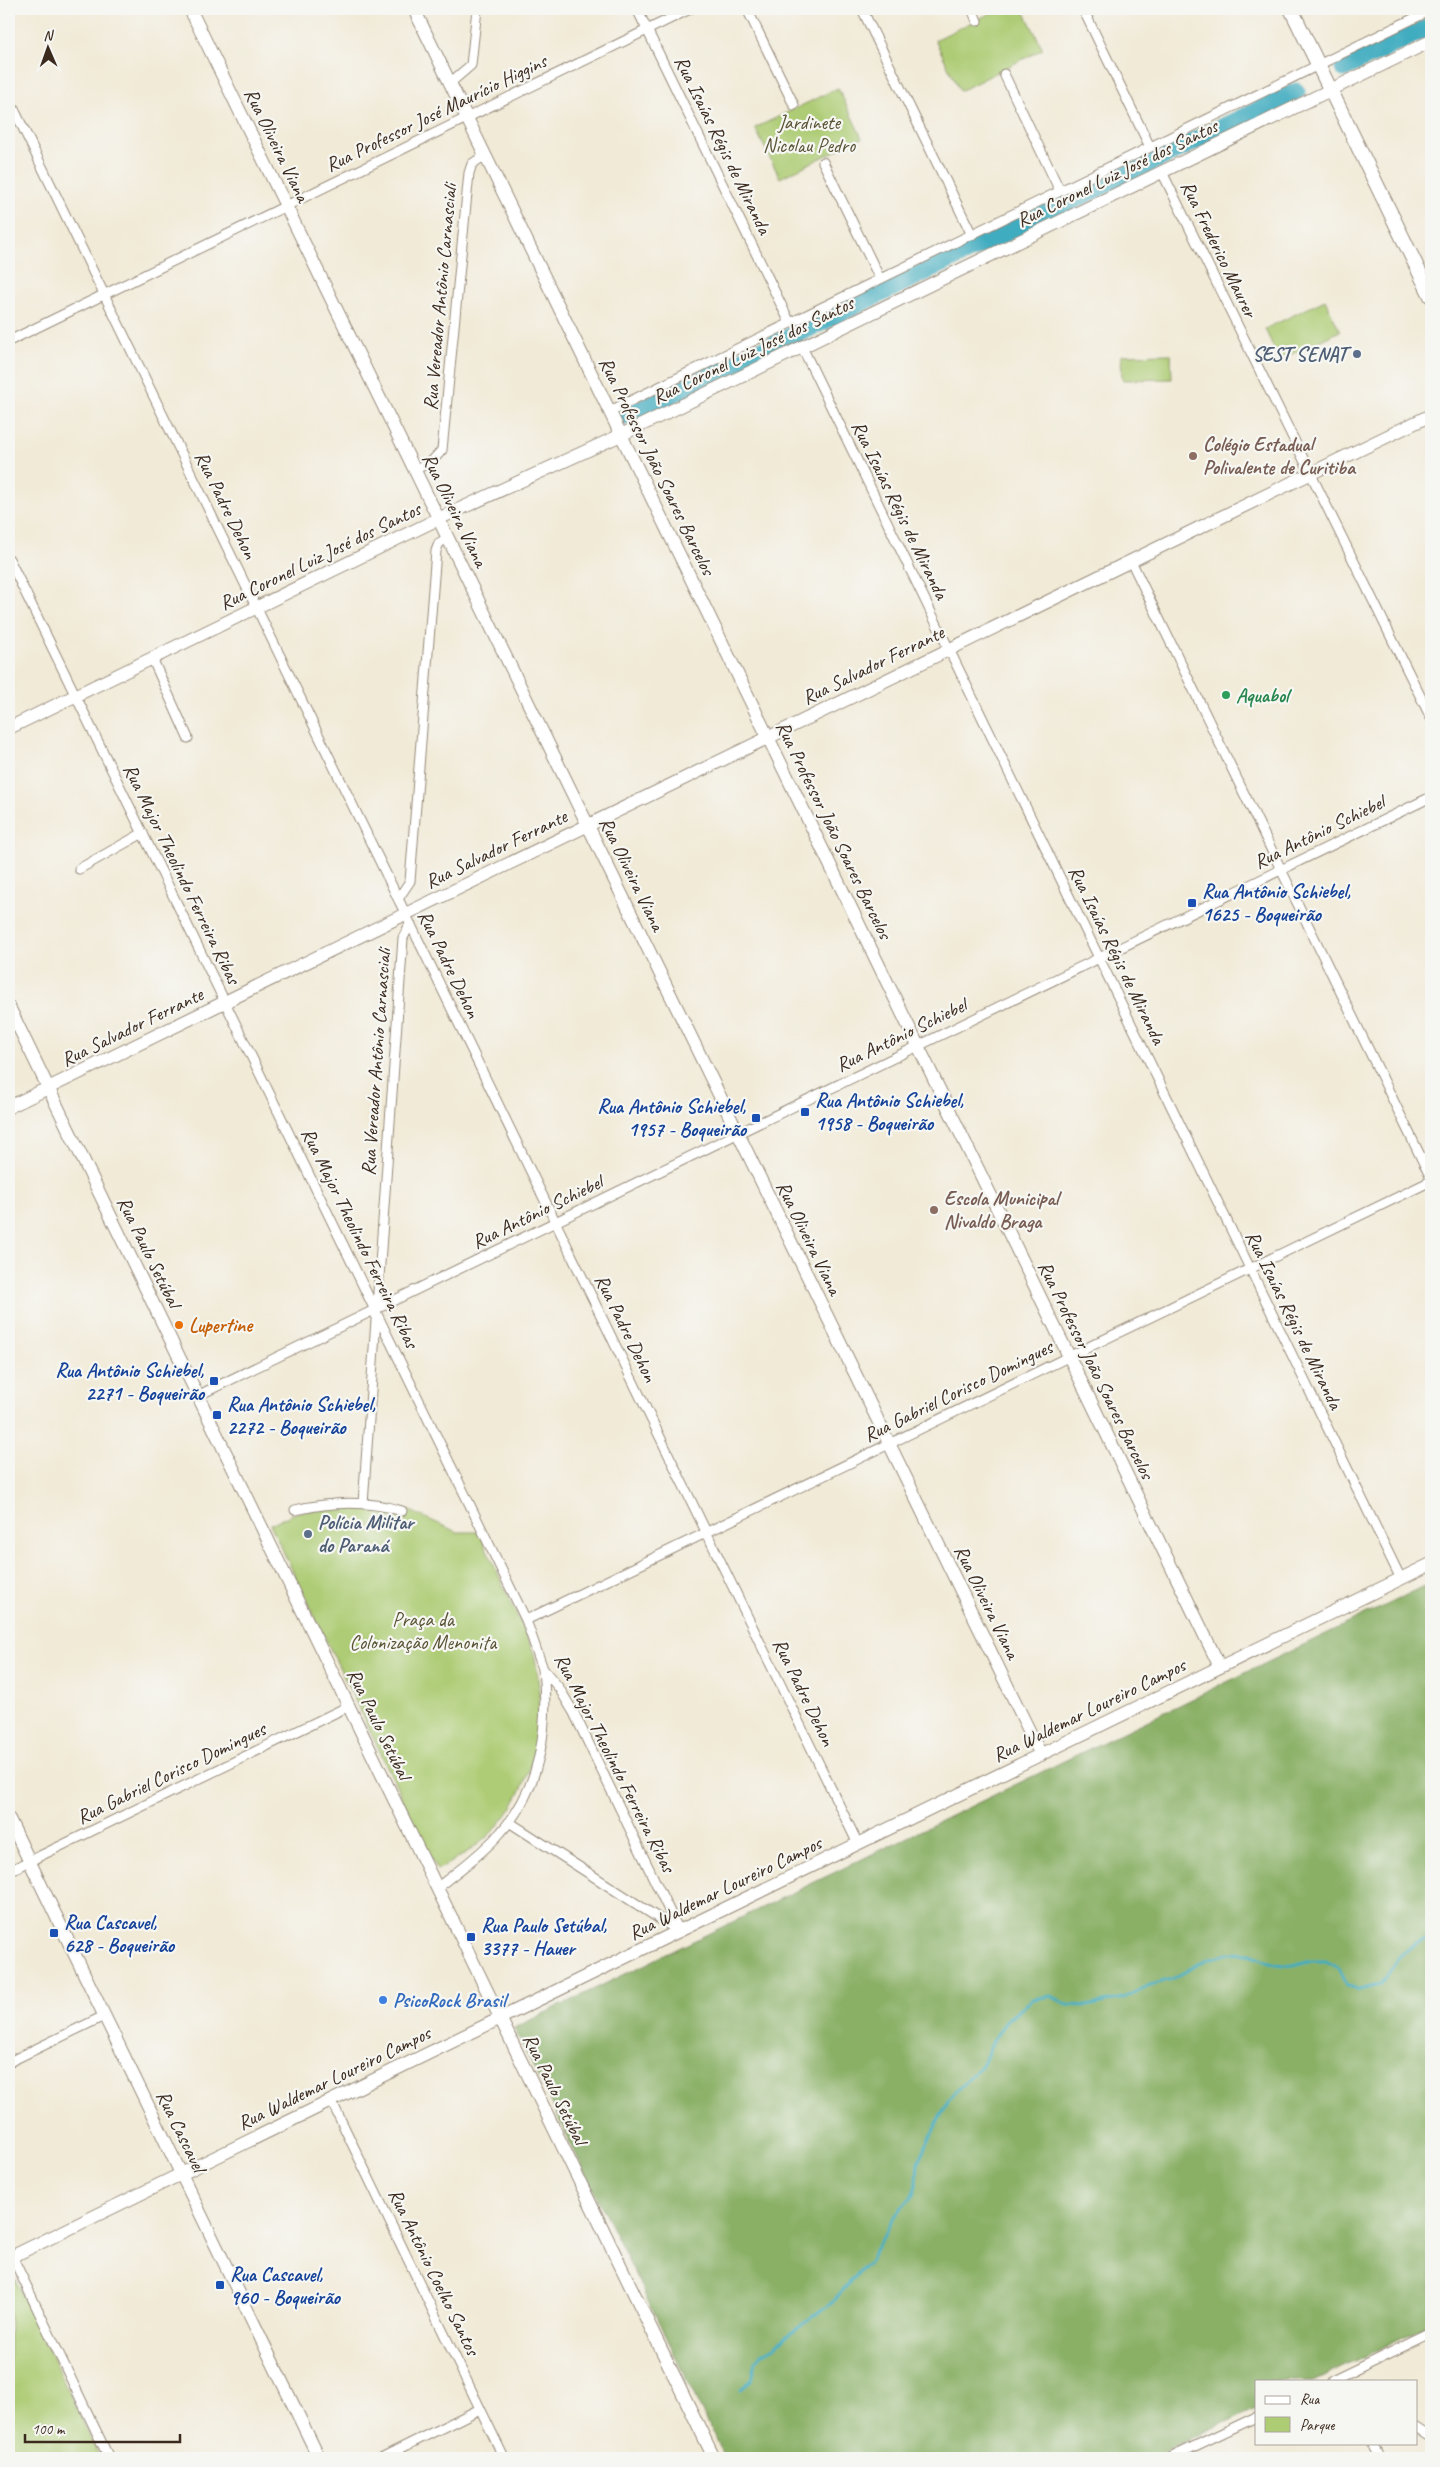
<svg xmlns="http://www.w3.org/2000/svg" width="1440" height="2467" viewBox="0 0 1440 2467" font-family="Caveat,sans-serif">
<rect width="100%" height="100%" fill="#f6f6f2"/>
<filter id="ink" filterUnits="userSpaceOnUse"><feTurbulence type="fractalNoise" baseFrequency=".02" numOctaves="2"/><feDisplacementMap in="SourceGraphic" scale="10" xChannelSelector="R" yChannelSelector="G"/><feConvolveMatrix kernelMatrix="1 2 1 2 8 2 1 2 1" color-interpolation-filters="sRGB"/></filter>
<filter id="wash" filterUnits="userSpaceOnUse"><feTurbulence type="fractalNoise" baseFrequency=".0096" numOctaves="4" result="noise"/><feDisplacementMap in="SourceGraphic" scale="20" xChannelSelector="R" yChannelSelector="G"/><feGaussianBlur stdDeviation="1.12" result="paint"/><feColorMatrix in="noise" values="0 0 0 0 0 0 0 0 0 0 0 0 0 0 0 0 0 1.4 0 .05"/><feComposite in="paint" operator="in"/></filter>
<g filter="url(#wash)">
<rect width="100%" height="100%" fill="#f1ead7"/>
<path fill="#adcc74" stroke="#747b49" d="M999,9h24l20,40 -83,42 -25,-51z
M838,88l24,50 -82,40 -25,-50z
M1325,300l15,31 -61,29 -14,-31z
M1171,354l1,25 -50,1 -1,-25z
M341,1507l43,2 21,7 3,-6 49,22h22l55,121c13,60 3,135 -43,180 -16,16 -35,26 -54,37l-167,-346 28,-12z
M10,2269l90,189h-91z"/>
<path fill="#8ab066" stroke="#626d42" d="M1431,1583v741l-118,57h-57v27l-106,50h-425l-211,-430z"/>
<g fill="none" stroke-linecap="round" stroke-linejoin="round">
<path stroke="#41acc0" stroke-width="3" d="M741,2389l11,-9 4,-19 5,-7 14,-8 59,-46 36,-40 26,-45 16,-19 5,-13 1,-21 31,-63 34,-35 11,-25 13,-19 26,-21 18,-3 16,9 20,1 36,-8 27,-13 22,-6 36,-20 21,-6 21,1 24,10 20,2 17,-5h15l13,7 8,17 12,5 21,-5c13,-23 26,-39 51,-48"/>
<path stroke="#41acc0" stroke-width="19" d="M1344,68l87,-42
M627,416l669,-324"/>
</g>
</g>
<g filter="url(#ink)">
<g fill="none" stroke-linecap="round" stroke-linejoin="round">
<defs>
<path id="street" d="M637,9l153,314
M747,9l47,96
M862,9l110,226
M972,9l5,12
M1083,9l67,138
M1004,74l56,117
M450,83l21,-18 6,-56
M9,99l849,1745
M823,162l57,117
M1162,172l269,546
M9,341l681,-332
M802,347l599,1232
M610,411l821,-401
M414,470l18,-9 10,-11 27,-277 3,-9 13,-9
M9,559l517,1061 17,49 16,19 15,25 105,218
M1131,561l300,617
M152,658l36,80
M79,869l64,-36
M398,899l12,-18 26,-330 3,-8 9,-5
M197,1396l1234,-599
M363,1504l40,-566 7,-14
M295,1510c35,-8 73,-10 107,1
M526,1620l905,-439
M509,1822l168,108
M9,1871l340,-165
M437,1888c22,-18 46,-35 64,-56 40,-44 48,-106 42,-163
M9,2062l95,-46
M331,2100l173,358
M12,2256l97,202
M1332,2381l99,-48
M1416,2428l15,10
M1372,2443l8,15
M381,2458l99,-49
M1170,2458l86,-41"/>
<path id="secondary" d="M190,9l851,1746
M414,9l806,1658
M9,728l429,-209 183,-84 810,-394
M9,1007l705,1451
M9,1107l1422,-692
M9,1819l310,639
M9,2258l1422,-694"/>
<path id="primary" d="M1291,9l140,287"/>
</defs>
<use href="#street" stroke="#968a7a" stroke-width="11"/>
<use href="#secondary" stroke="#968a7a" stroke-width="14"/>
<use href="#primary" stroke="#968a7a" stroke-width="16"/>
<use href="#street" stroke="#fff" stroke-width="9"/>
<use href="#secondary" stroke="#fff" stroke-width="12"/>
<use href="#primary" stroke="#fff" stroke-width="14"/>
</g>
</g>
<g fill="#5c6f8a" stroke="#f6f6f2" stroke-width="2">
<circle cx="1357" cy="354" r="5"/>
<circle cx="308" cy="1534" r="5"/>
</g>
<g fill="#8d6e63" stroke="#f6f6f2" stroke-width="2">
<circle cx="1193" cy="456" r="5"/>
<circle cx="934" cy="1210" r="5"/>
</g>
<circle fill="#2e9e5b" stroke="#f6f6f2" stroke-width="2" cx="1226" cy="695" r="5"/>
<g fill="#1a4fb4" stroke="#f6f6f2" stroke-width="2">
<rect x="1187" y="898" width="10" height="10" rx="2.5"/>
<rect x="800" y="1107" width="10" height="10" rx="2.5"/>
<rect x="751" y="1113" width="10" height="10" rx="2.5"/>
<rect x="209" y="1376" width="10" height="10" rx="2.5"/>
<rect x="212" y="1410" width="10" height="10" rx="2.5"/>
<rect x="49" y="1928" width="10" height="10" rx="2.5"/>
<rect x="466" y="1932" width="10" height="10" rx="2.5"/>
<rect x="215" y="2280" width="10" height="10" rx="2.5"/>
</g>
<circle fill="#e8710a" stroke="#f6f6f2" stroke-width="2" cx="179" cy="1325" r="5"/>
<circle fill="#3f7fe0" stroke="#f6f6f2" stroke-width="2" cx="383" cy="2000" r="5"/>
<g text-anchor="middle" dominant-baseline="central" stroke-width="4.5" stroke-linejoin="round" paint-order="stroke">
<g font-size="20" fill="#3b2a1e" stroke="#f6f6f2">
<text transform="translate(436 113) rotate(-26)">Rua Professor José Maurício Higgins</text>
<text transform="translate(277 145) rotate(64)">Rua Oliveira Viana</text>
<text transform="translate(723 145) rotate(64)">Rua Isaías Régis de Miranda</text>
<text transform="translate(1117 173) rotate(-26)">Rua Coronel Luiz José dos Santos</text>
<text transform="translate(1219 249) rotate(64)">Rua Frederico Maurer</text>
<text transform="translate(440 297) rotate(-85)">Rua Vereador Antônio Carnasciali</text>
<text transform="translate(753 350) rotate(-26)">Rua Coronel Luiz José dos Santos</text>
<text transform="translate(657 466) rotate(64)">Rua Professor João Soares Barcelos</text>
<text transform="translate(226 505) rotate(64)">Rua Padre Dehon</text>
<text transform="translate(455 510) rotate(64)">Rua Oliveira Viana</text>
<text transform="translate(900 510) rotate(64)">Rua Isaías Régis de Miranda</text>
<text transform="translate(320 556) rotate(-26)">Rua Coronel Luiz José dos Santos</text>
<text transform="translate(873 665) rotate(-26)">Rua Salvador Ferrante</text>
<text transform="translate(834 830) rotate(64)">Rua Professor João Soares Barcelos</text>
<text transform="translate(1319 832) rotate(-26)">Rua Antônio Schiebel</text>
<text transform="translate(496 849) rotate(-26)">Rua Salvador Ferrante</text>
<text transform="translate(182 874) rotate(64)">Rua Major Theolindo Ferreira Ribas</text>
<text transform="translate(632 874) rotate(64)">Rua Oliveira Viana</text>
<text transform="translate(1117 955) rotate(64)">Rua Isaías Régis de Miranda</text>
<text transform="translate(449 964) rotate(64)">Rua Padre Dehon</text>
<text transform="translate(132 1027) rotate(-26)">Rua Salvador Ferrante</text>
<text transform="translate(901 1035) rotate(-26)">Rua Antônio Schiebel</text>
<text transform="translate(376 1062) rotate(-86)">Rua Vereador Antônio Carnasciali</text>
<text transform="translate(537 1212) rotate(-26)">Rua Antônio Schiebel</text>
<text transform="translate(360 1238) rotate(64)">Rua Major Theolindo Ferreira Ribas</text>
<text transform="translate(809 1238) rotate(64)">Rua Oliveira Viana</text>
<text transform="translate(149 1252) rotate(64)">Rua Paulo Setúbal</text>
<text transform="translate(1294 1320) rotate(64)">Rua Isaías Régis de Miranda</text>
<text transform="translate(626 1328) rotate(64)">Rua Padre Dehon</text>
<text transform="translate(1096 1370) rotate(64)">Rua Professor João Soares Barcelos</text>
<text transform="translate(958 1391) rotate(-26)">Rua Gabriel Corisco Domingues</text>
<text transform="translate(987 1602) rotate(64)">Rua Oliveira Viana</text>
<text transform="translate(804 1692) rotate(64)">Rua Padre Dehon</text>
<text transform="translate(1089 1710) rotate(-26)">Rua Waldemar Loureiro Campos</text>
<text transform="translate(379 1724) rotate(64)">Rua Paulo Setúbal</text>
<text transform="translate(615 1763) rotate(63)">Rua Major Theolindo Ferreira Ribas</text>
<text transform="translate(171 1773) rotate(-26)">Rua Gabriel Corisco Domingues</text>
<text transform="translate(725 1888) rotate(-26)">Rua Waldemar Loureiro Campos</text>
<text transform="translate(334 2078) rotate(-26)">Rua Waldemar Loureiro Campos</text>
<text transform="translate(555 2089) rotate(64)">Rua Paulo Setúbal</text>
<text transform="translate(181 2131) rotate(64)">Rua Cascavel</text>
<text transform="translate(434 2272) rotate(64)">Rua Antônio Coelho Santos</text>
</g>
<g font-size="20" fill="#585234" stroke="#f6f6f2">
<text x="809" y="122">Jardinete<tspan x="809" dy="23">Nicolau Pedro</tspan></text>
<text x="423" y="1619">Praça da<tspan x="423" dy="23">Colonização Menonita</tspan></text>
</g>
<g font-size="20" font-weight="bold" fill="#4e5e75" stroke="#f6f6f2" text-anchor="end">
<text x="1347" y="354">SEST SENAT</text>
<text x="318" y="1522" text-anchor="start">Polícia Militar<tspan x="318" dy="23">do Paraná</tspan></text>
</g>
<g font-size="20" font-weight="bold" fill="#785e54" stroke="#f6f6f2" text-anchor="start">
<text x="1203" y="444">Colégio Estadual<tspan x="1203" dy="23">Polivalente de Curitiba</tspan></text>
<text x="944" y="1198">Escola Municipal<tspan x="944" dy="23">Nivaldo Braga</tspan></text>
</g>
<g font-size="20" font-weight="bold" fill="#27864d" stroke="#f6f6f2" text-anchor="start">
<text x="1236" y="695">Aquabol</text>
</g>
<g font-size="20" font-weight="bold" fill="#164399" stroke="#f6f6f2" text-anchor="start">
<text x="1202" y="891">Rua Antônio Schiebel,<tspan x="1202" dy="23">1625 - Boqueirão</tspan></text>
<text x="815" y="1100">Rua Antônio Schiebel,<tspan x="815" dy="23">1958 - Boqueirão</tspan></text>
<text x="746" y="1106" text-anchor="end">Rua Antônio Schiebel,<tspan x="746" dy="23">1957 - Boqueirão</tspan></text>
<text x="204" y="1370" text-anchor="end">Rua Antônio Schiebel,<tspan x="204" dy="23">2271 - Boqueirão</tspan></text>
<text x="227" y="1404">Rua Antônio Schiebel,<tspan x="227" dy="23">2272 - Boqueirão</tspan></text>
<text x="64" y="1922">Rua Cascavel,<tspan x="64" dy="23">628 - Boqueirão</tspan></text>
<text x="481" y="1925">Rua Paulo Setúbal,<tspan x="481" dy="23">3377 - Hauer</tspan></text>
<text x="230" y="2274">Rua Cascavel,<tspan x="230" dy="23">960 - Boqueirão</tspan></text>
</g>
<g font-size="20" font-weight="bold" fill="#c56008" stroke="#f6f6f2" text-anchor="start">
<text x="189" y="1325">Lupertine</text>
</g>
<g font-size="20" font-weight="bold" fill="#366cbe" stroke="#f6f6f2" text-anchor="start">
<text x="393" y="2000">PsicoRock Brasil</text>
</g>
</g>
<rect width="1440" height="2467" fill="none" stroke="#f6f6f2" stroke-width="30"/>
<rect x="1255" y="2380" width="162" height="65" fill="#f6f6f2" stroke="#aba49d"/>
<rect x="1265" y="2396" width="25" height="8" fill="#ffffff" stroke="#aba49d"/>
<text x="1300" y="2404" font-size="15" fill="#3b2a1e">Rua</text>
<rect x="1265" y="2417" width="25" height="15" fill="#adcc74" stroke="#aba49d"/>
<text x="1300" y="2430" font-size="15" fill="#3b2a1e">Parque</text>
<g transform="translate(48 48) rotate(358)" stroke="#f6f6f2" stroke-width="4" paint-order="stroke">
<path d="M0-4L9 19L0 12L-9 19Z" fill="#3b2a1e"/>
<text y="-8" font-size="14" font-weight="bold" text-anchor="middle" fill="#3b2a1e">N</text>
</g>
<path d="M25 2434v8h155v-8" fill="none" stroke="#3b2a1e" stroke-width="2.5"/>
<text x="32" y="2434" font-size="15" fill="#3b2a1e" stroke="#f6f6f2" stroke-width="4" paint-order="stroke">100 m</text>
</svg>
